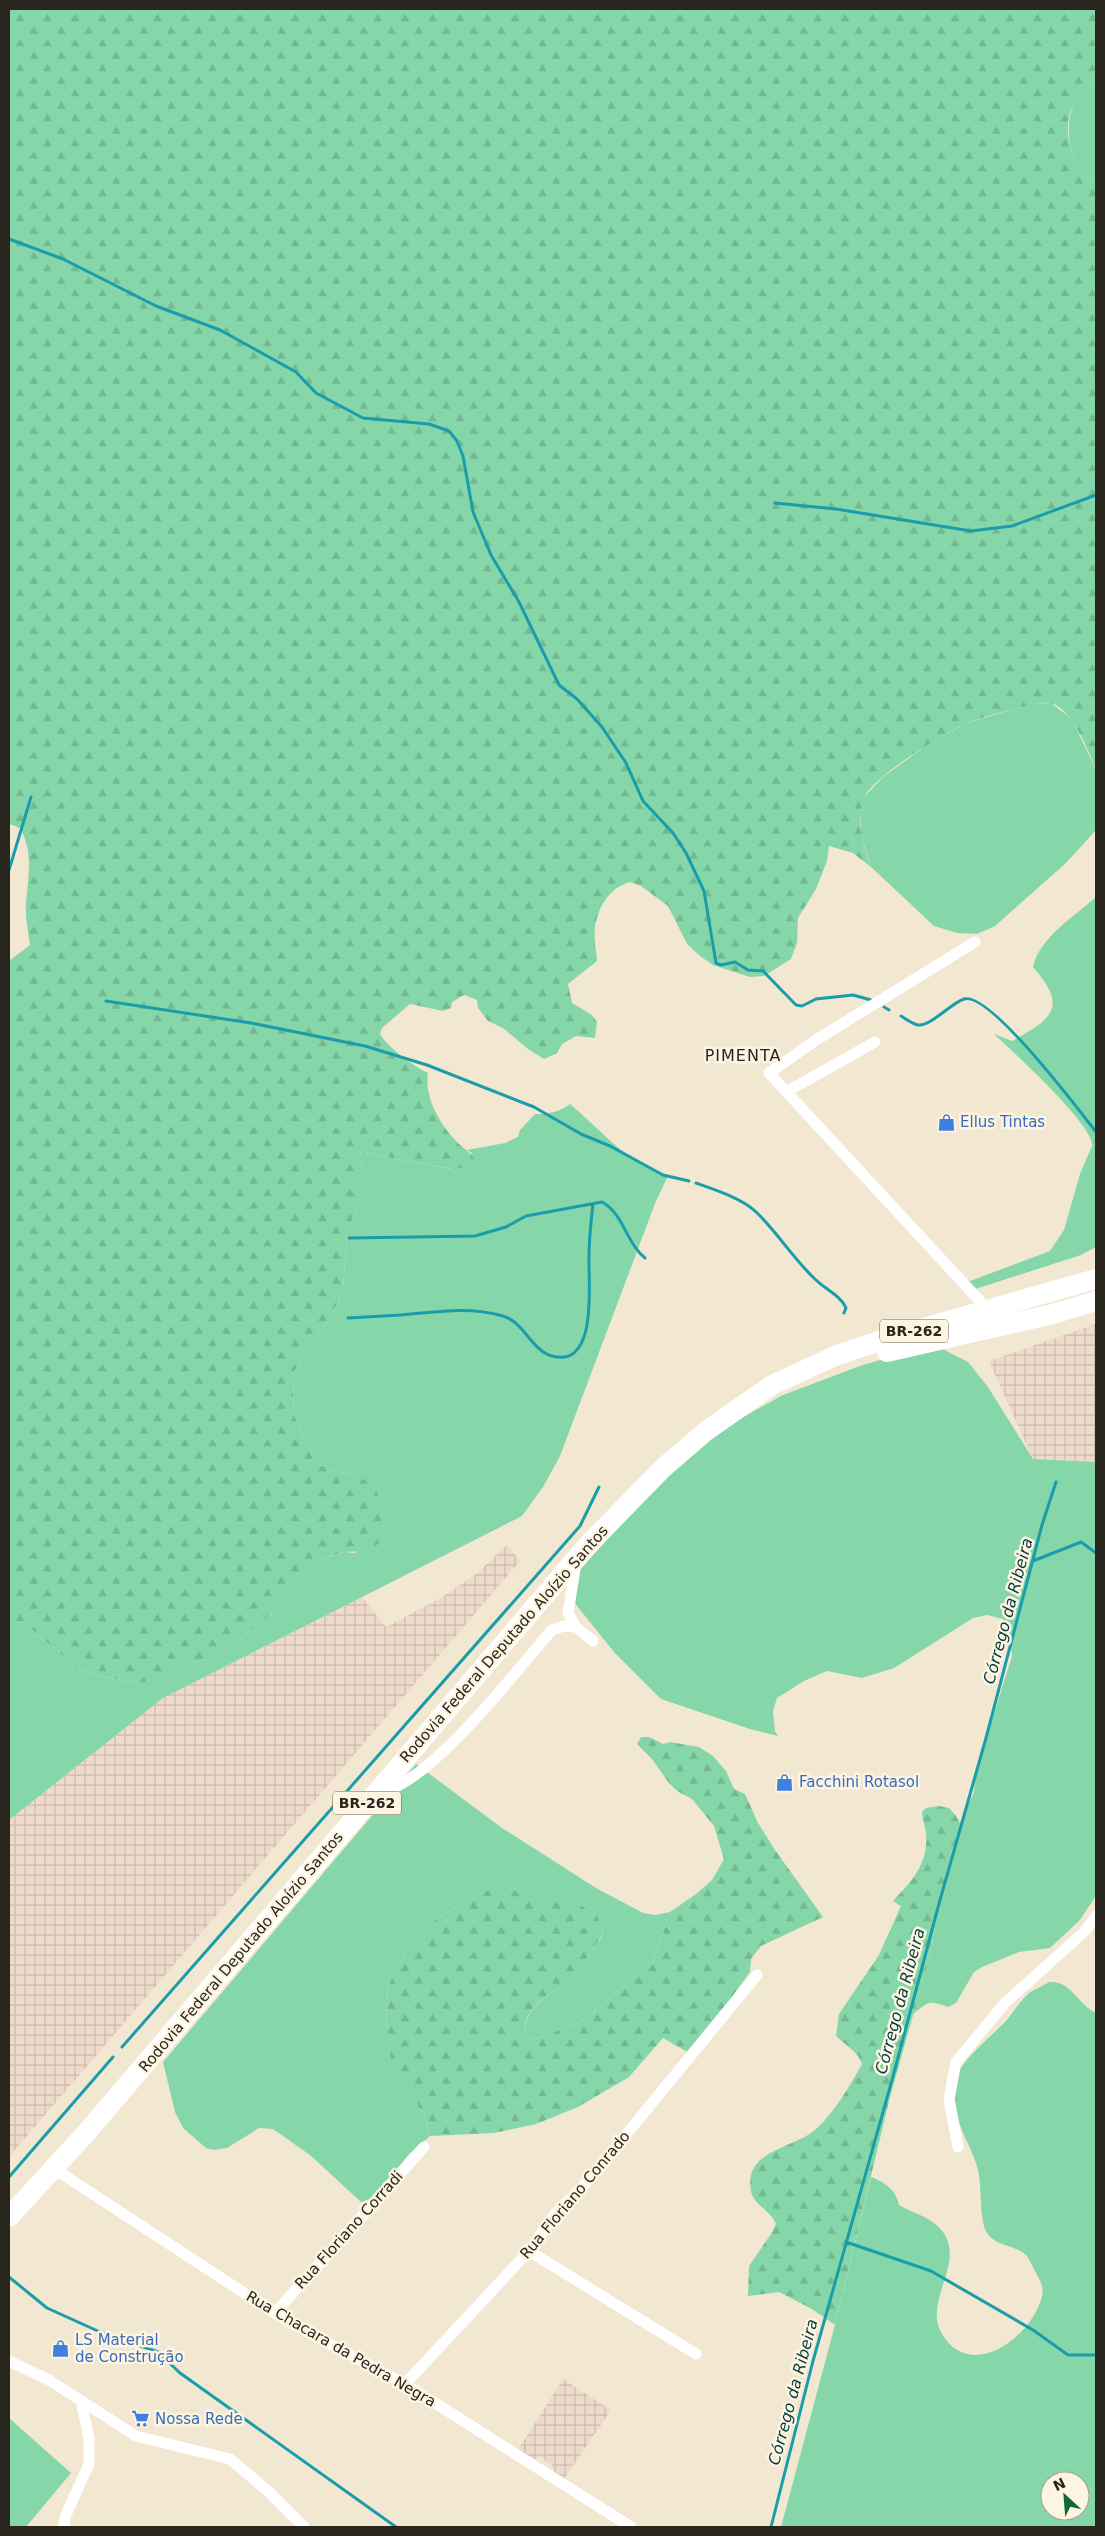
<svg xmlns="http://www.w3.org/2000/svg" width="1105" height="2536" viewBox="0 0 1105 2536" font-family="'DejaVu Sans',sans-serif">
<defs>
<pattern id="industrial-grid" width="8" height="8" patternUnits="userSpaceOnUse" patternTransform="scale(1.25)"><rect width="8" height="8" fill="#eedacb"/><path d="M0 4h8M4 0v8" fill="none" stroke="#ccbbae"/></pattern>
<pattern id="forest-firs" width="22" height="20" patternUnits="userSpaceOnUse" patternTransform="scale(1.25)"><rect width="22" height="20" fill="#85d7aa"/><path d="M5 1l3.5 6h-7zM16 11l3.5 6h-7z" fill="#73b892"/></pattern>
</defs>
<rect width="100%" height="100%" fill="#f2e7d0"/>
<path fill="url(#industrial-grid)" d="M1096,1324v138l-63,-3 -44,-98z
M507,1545l13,16 -511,596v-337l154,-122 199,-101 24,30 53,-28 36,-24z
M563,2379l48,31 -47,69 -10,-6 -1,-7 -14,-10 -6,4 -15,-10z"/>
<path fill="#85d7aa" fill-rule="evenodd" d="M1094,82h2v100c-27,-9 -32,-53 -23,-77 4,-9 14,-16 21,-23z
M1051,703l21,16 24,51v60l-30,33 -71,63 -18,8 -20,-1 -23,-7 -63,-59 -10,-32 -1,-23 3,-14 20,-21 48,-35 36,-19 64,-19z
M1096,897v350l-15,8 -115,37 -8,-16 12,5 80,-30 14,-21 16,-56 12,-28c3,-20 -81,-96 -98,-112l18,7c40,-22 57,-33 21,-74 6,-29 42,-51 63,-70z
M570,1104c31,26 58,60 98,72l-12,25 -96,255 -17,31 -21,29 -359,182 -154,122v-195l13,-4 58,49 23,7 39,6 29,-15 48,-11 52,-43 21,-24 13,-21 16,-10 24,-7 10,1 33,-39 -11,-21 -26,-19 -17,-3 -19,-8 -21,-48 -1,-42 38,-57 12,-26 4,-55 8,-21 7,-47 -2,-15 91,17 21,-16 -5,-3 38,-7 13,-6 2,-7 15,-16c14,0 24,-2 35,-10z
M933,1344l35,18 20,25 45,72 63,3v434l-17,25 -29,27 -31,4 -37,15 -8,5 -18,31 -8,4c-19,-7 -19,-6 -35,7l17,-59 10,-56 12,-50 7,-16 1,-10 14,-31 1,-18 37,-118 -4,-28 -5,-9 -16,-4 -14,3 -79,50 -32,10 -35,-7 -23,10 -27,17 -4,13 2,20 3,5 -28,-7 -89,-30 -47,-47 -41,-51 7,-31 64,-72 50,-47 31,-24 58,-32 77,-29z
M416,1764l86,64 94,60 47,25 12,2 15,-3 -18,52 -72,58 -44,17 -11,-3c-2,-31 24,-38 42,-55 14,-13 25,-31 36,-46l-5,-18 -112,-26 -52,29 -24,25 -21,39 -3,17 1,30 13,50 25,35 5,20 -22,19 -31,41 -16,6 -51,-47 -37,-26 -14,-1 -32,20 -13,2 -8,-2 -23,-20 -8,-16 -12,-50z
M1049,1982c23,-1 28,22 47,31v514h-315l54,-202 36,-148c14,5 25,13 28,28 17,10 35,12 46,30 18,32 -22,67 -3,99 29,49 91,2 100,-38 2,-8 -1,-14 -5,-21 -3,-6 -7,-15 -11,-20 -11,-10 -31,-9 -39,-22 -8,-12 -5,-48 -9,-63 -5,-21 -19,-39 -22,-61 -1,-7 -3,-18 -2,-26 4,-21 39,-48 53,-63 7,-9 14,-20 22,-27 6,-4 14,-7 20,-11zM1050,2481h30v30h-30z
M9,2418l62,55 -45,54h-17z"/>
<path fill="url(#forest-firs)" d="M9,9h1087v73c-7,4 -18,14 -22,21 -13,22 -4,70 22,79v588c-7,-19 -25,-63 -46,-67 -12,-2 -72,15 -85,21 -22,10 -95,54 -102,76 -8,23 1,46 8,67l-18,-14 -24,-7 -2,15 -11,28 -18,29 -1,25 -6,16 -27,17 -14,1 -37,-12 -13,-9 -13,-12 -19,-38 -27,-20 -11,-4c-24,6 -38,35 -35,59 0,7 2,12 2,20l-29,23 4,19 20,12 5,7 -2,16 -19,-2 -14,8 -5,9 -13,6 -16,-10 -25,-21 -15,-7 -10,-13 -1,-8 -13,-5 -12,7 -1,6 -8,3 -33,-7 -28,24 -2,6c6,12 36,34 48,39 -4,24 12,51 28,68 7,8 15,10 19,20l-11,6 -12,2 -92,-17 2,15 -3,26 -4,21 -8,21 -4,55 -12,26 -38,57 1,42 21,48 19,8 17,3 21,9 16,31v17l-2,8 -19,12 -23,1 -23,7 -15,10 -14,21 -21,24 -52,43 -47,11 -30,15 -39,-6 -23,-7 -58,-49 -13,4v-664l21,-16c-2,-14 -5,-29 -4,-42 2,-27 8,-50 -6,-75l-11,-4z
M641,1737h8l14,7 7,-2 29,5 14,9 13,15 8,18 11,5 13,29 17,27 48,67 -62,29 -10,13 -1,13 -16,22 -38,63 -33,-19 -34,39 -51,30 -42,17 -42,9 -64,3 -5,-20 -25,-35 -9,-22 -4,-28 -1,-30 3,-17 21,-39 24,-25 52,-29 24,-1 72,16 16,11 5,17c-11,16 -22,34 -36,47 -18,17 -45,24 -42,55l11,3 44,-17 72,-58 18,-52 26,-18 16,-14 12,-21 -10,-33 -22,-27 -15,-8 -8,-8 -17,-24 -15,-15z
M939,1806l10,2 7,8 4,7 -1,10 -7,16 -12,50 -10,56 -40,142 -55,228 -23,-16 -33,-17 -31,4 1,-30 22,-32 5,-10c-5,-14 -23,-19 -25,-33 -8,-41 42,-42 64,-61 20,-18 34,-43 47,-66 -5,-14 -15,-17 -26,-28l3,-22 40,-59 22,-49 -8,-5c20,-21 36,-38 33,-69 -1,-7 -4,-13 -4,-20l4,-4z"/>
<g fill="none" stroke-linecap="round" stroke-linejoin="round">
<path stroke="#1a9daa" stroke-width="3" d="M9,239l54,20 93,47 64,24 76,42 20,21 47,25 66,6 20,7 8,10 6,15 10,56 18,43 28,47 40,83 18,14 25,28 24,36 17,38 30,32 13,20 18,38 12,72 5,2 14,-3 13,8 15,1 33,34 6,1 14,-7 37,-4 18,5
M775,503l61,6 135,22 41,-5 84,-31
M9,870l22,-73
M106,1001l145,22 114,23 62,19 107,42 47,27 29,12 53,29 26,6
M884,1007l5,3
M901,1016c5,3 11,8 17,9 12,2 33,-22 46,-26 25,-8 115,111 132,133
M696,1183c17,6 45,15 59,28 21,19 38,48 61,69 9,9 25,16 30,28l-2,5
M349,1238l126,-2 31,-9 20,-11 76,-14c21,11 25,42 43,56
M348,1318c18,-1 35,-2 53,-3 35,-3 68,-9 102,1 21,6 28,34 49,40 47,13 36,-75 37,-99 0,-18 2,-36 4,-53
M1033,1561l48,-19 15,11
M122,2047l458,-521 19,-39
M9,2177l104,-120
M846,2242l85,29 102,59 35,25h28
M9,2277l38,31 53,24 58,20 22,21 216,154
M771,2527l42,-166 79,-281 48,-180 46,-162 56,-213 14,-43"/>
<path stroke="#fff" stroke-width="11" d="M975,942l-159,98 -47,33 211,228
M786,1092l89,-50
M576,1563l-8,50 8,14 17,14
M381,1793c53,-14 133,-120 171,-163l12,-4 12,1
M958,2147l-9,-48 7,-37 49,-59 80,-72 11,-15
M53,2168l234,153 118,63 226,143
M529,2251l167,103
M275,2313l149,-166
M9,2361l40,19 87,56 94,23 39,33 35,35
M405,2384l124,-133 26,-37 33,-33 169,-206
M64,2527l1,-10 24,-53v-26l-8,-37"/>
<path stroke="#fff" stroke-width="20" d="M887,1352l166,-38 43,-13
M9,2217l78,-85 499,-585 76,-78 44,-38 66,-46 63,-29 53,-18 208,-59"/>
</g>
<defs>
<symbol id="shop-bare" viewBox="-9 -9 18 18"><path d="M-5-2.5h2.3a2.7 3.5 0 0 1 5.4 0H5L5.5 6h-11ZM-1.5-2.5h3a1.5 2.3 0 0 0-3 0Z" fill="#3f7fe0" stroke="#fdf5e2" stroke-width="2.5" paint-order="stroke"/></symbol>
<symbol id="supermarket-bare" viewBox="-9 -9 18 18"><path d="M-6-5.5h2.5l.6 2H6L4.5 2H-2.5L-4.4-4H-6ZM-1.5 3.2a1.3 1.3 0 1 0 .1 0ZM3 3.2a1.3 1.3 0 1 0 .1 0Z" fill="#3f7fe0" stroke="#fdf5e2" stroke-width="2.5" paint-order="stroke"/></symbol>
</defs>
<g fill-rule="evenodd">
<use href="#shop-bare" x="934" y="1110" width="25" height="25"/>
<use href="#shop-bare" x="772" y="1770" width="25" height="25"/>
<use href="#shop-bare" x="48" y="2336" width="25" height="25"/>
<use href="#supermarket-bare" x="128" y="2406" width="25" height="25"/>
</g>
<g text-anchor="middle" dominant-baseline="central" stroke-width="5" stroke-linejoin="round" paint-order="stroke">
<g fill="#fdf5e2" stroke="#686357" stroke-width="1">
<rect x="880" y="1319.5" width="68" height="23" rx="4"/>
<rect x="333" y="1791.5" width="68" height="23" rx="4"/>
</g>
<g font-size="14" font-weight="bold" fill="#28251c">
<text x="914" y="1331">BR-262</text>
<text x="367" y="1803">BR-262</text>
</g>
<g font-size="15" fill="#366cbe" stroke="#fdf5e2" text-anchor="start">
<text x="960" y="1122">Ellus Tintas</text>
<text x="799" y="1782">Facchini Rotasol</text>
<text x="75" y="2340">LS Material<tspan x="75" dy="17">de Construção</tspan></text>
<text x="155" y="2419">Nossa Rede</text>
</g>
<g font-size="15" fill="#28251c" stroke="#fdf5e2">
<text transform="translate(504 1644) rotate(-49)">Rodovia Federal Deputado Aloízio Santos</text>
<text transform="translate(241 1952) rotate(-50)">Rodovia Federal Deputado Aloízio Santos</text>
<text transform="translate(575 2195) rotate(-50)">Rua Floriano Conrado</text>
<text transform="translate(349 2230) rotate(-48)">Rua Floriano Corradi</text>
<text transform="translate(341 2349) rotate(30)">Rua Chacara da Pedra Negra</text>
</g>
<g font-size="16" letter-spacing="1" fill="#28251c" stroke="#fdf5e2">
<text x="743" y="1055">PIMENTA</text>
</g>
<g font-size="16" font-style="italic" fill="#013a3f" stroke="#fdf5e2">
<text transform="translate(1008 1611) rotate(-75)">Córrego da Ribeira</text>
<text transform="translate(900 2001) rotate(-75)">Córrego da Ribeira</text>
<text transform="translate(793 2392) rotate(-75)">Córrego da Ribeira</text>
</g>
</g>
<rect width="1105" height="2536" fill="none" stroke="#28251c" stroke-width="20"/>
<g transform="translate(1065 2496) rotate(334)"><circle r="24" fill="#fdf5e2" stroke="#a8a293"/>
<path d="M0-4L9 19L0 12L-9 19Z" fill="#0d693c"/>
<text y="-8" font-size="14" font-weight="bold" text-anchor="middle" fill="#28251c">N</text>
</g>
</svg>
